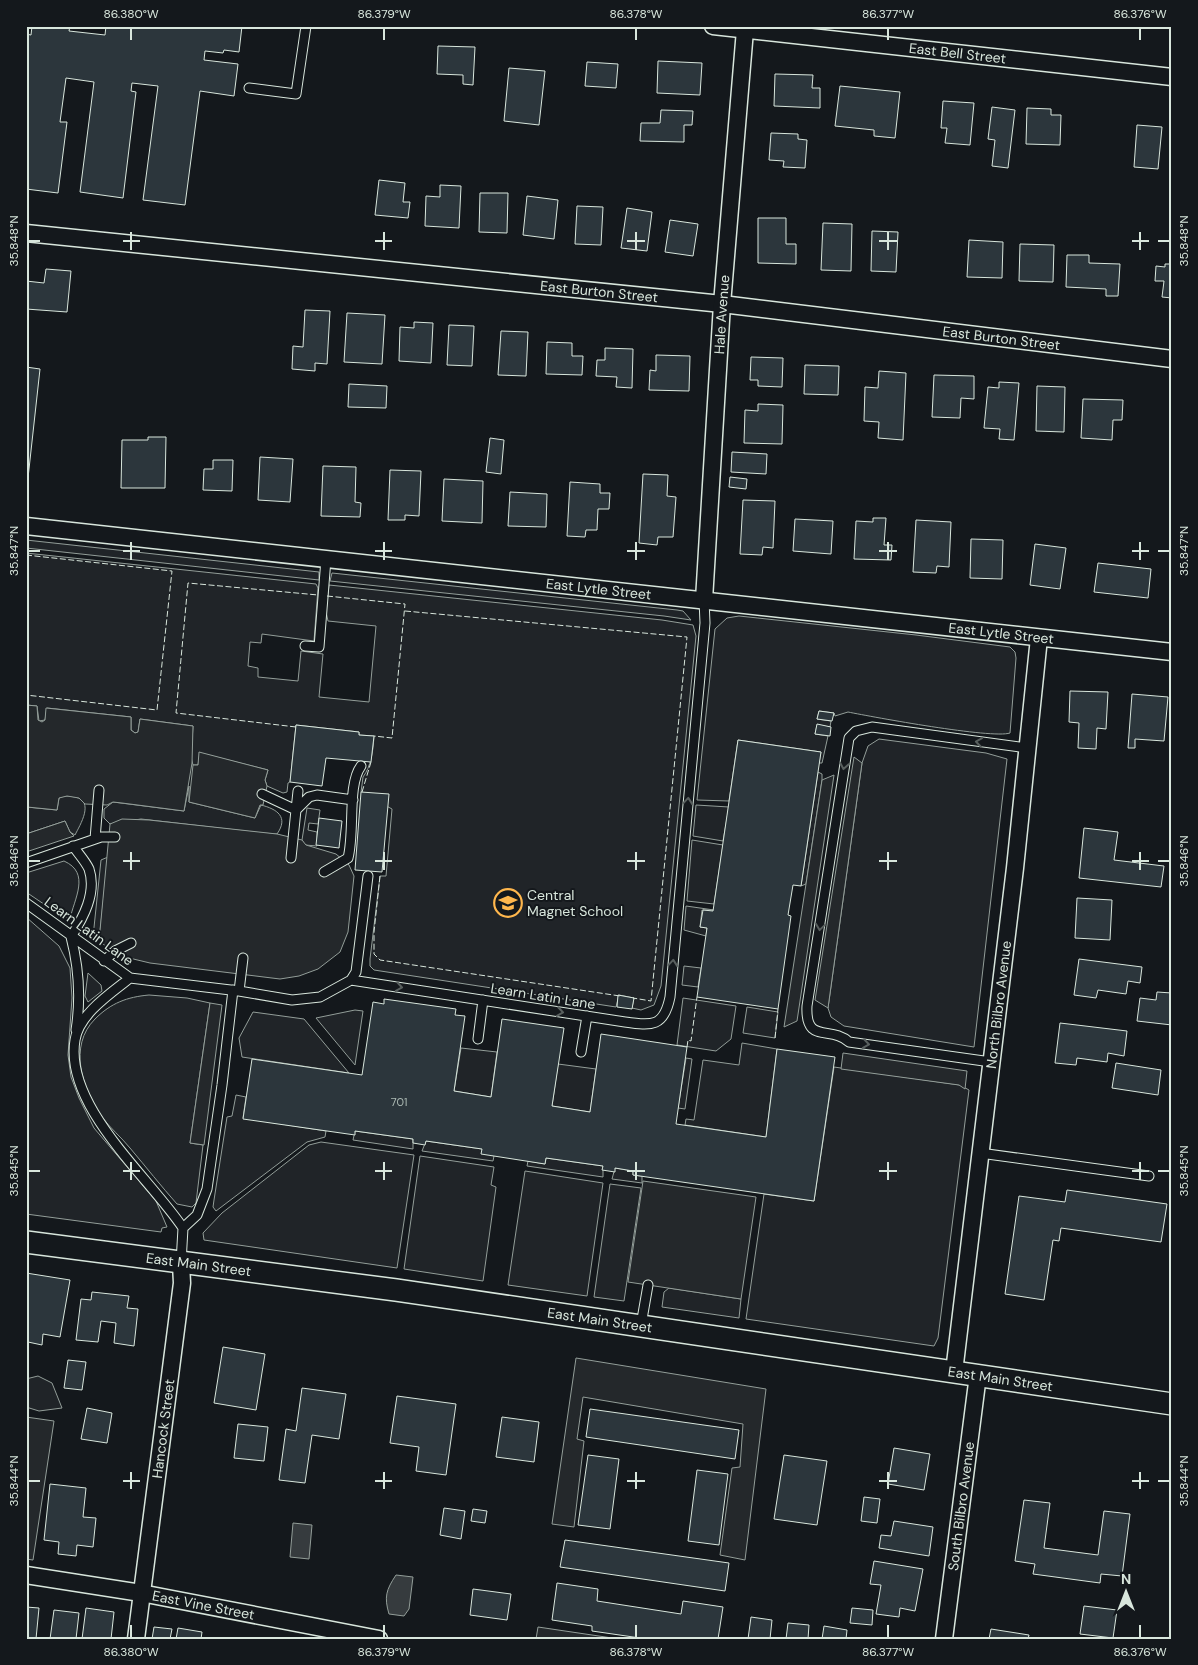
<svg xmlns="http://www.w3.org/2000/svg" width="1198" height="1665" viewBox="0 0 1198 1665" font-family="'DM Sans',sans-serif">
<rect width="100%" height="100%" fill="#14181c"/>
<path fill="#202428" stroke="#939e99" d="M26,540l293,32v8l-293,-32z
M26,553l290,31 2,4 -4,53 -52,-7 -1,9 -11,-1 -2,24 10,2v9l40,4 3,-30 22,3 -4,43 50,5 7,-76 -48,-5 -2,-9 3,-27 333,35 31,5 3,11 -35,350 -7,19 -13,5 -9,-2 2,-10 -15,-3 -3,12 -242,-37 -4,-4v-7l10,-83h6l6,-67 -31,-17 2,-15c8,-11 10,-25 11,-41l-15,-1v-3l-63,-7 -6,57 -2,1 -1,9 -4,1 -16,-7 -2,-6 3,-10 -68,-17 -2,12h-5l-2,-8 2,-31 -53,-7 -2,13 -3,1 -4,-3v-13l-84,-9 -2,12 -6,1 -2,-15 -11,-1z
M332,573l345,37 6,1 8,9 -27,-4 -334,-35z
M739,616l177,19 94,12 5,5 1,6 -6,75c-18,6 -137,-16 -162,-21l-13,4 -1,-3 -15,-2 -2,8 14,2 -1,6 -13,-2 -2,9 13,2 -6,27h-3l2,-11 -83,-12 -9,61 -32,-1 18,-171 12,-11z
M879,739l107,14 21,6 -33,288 -130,-21 -13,-9 -3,-9 34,-245 6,-17z
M818,772l4,2v6l-16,104 -5,2z
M189,786v16l66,16 6,-13c16,4 28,12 16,29l-15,-1 -121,-14 -31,5 -6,-6v-9l9,-7 71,9z
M26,791h2l-1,16 30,3 2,-12c6,-3 10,-2 16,-1 20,4 5,28 0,38l-5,-3 -5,-11 -39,13z
M696,805l33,2 -6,34 -30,-5z
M307,808l13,2 -2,14 -9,-1 -1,7 9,2v14l-12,-1 -3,-5z
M692,840l31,5 -9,59 -27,-3z
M108,857l-9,84 -6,-4 8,-77z
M64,861c27,12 10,38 6,58l-10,-4 -34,-23v-19z
M686,906l28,4h-12l-2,17 7,1 -1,8 -22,-6z
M26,917l33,29 11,22 2,30 -4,57 3,22 8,21 15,30 62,73 11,26 -5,1 -1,4 -135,-18z
M684,966l17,2 -3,19 -16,-2z
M88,973l13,12 1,6 -14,11 -3,-6z
M149,995l38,3 23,5 -20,140 13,2 -7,58 -4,4 -15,-3c-16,-18 -31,-37 -47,-56 -9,-11 -20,-20 -28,-31 -20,-28 -34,-71 -7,-98 16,-16 32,-22 54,-24z
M683,998l53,8 -5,33 -15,12 -39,-6z
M747,1007l31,5 -3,26 -32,-5z
M355,1010l8,1 -8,54 -39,-47z
M253,1012l51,7 45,54 -107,-16 -3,-19z
M742,1043l35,6 -11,88 -81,-12 1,-6 8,1 9,-60 36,5z
M461,1048l36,4 -6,45 -37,-6z
M686,1058l6,1 -7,50 -7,-1z
M558,1064l38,5 -6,43 -38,-6z
M834,1067l126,18 9,5 -31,248 -4,8 -188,-27 18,-125 50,7z
M236,1095l10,2 -3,21 83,13 -1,6 -18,5 -91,69 -3,-4 1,-7 13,-83 5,-1z
M355,1131l58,8v10l-60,-9z
M426,1141l56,8 12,7 -1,5 -71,-10z
M321,1142l93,13 -17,113 -193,-28 -1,-7 19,-20 87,-68z
M420,1156l74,11 -3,18 5,2 -13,94 -79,-12z
M546,1158l57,8v11l-76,-11 1,-5 17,3z
M615,1168l18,3v4l9,1v7l-30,-4z
M525,1171l78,12 -16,113 -79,-11z
M610,1184l31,4 -17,113 -30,-4z
M669,1288l72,11 -2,19 -77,-11 2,-15z
M38,1376l14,7 10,25 -23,3 -13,-4v-28z"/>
<path fill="#24282b" stroke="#939e99" d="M26,705l11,1 1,14 4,2 3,-2 1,-12 85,9v13l4,3 3,-1 2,-13 53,7 -1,37 -8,48 -62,-8 -9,-1 -6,3 -22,-1 -6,-6 -12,-2 -8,2 -2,12 -30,-3 1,-15 -2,-1z
M199,752l69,18 -3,10 2,6 -4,19h-3l-5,13 -66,-16 4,-37h5z
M854,757l8,6 -34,245 -13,-8z
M834,775l-37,246 -13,6 38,-247z
M122,819l27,1 128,14 25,6 4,5 30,9 13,11 5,11 -6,56 -8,20 -22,17 -19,7 -19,3 -130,-16 -25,-6 -18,-10 -8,-6 11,-117z
M65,821l5,11 4,4 -48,16v-18z
M210,1003l12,2 -18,140 -14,-2z
M843,1053l124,18 -2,18 -6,-4 -118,-16z
M643,1181l113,16 -15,102 -113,-17z
M576,1358l190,31 -21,171 -25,-5 12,-87 8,-1 3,-43 -160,-27 -6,42 7,2 -10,86 -22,-3z
M26,1417l28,4 -21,139 -7,-1z
M538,1627l81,12h-83z"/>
<path fill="#363b3e" stroke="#939e99" d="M293,1523l19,2 -3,34 -19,-2z
M396,1575l17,2 -4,32 -5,7 -15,-2c-5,-17 -3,-24 7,-39z"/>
<path fill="#2c363c" stroke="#d8e6dc" d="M32,26h38l-1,5 36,4 1,-9h136l-3,26 -15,-2 -1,3 -18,-2 -1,9 34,4 -4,32 -34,-5 -15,114 -42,-5 15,-114 -26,-3 -1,8 5,1 -13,106 -43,-6 14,-110 -28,-4 -6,44h7l-9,71 -32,-4v-155l5,1z
M438,46l37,1 -2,38 -10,-1v-9l-26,-1z
M658,61l44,2 -2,32 -43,-2z
M587,62l31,2 -2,24 -31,-2z
M509,68l36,3 -6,54 -35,-4z
M775,74l38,1 -1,13h8v20l-46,-2z
M840,86l60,6 -5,46 -21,-2v-6l-39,-4z
M943,101l31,2 -4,42 -25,-2 2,-15h-6z
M992,107l23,3 -7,58 -16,-2 3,-26 -7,-1z
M1027,108l24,1v6h10l-1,30 -34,-1z
M661,110l32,1 -1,14h-8v17l-44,-1 1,-18h19z
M1137,125l25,2 -4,42 -24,-2z
M771,133l27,1v5l9,1 -2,28 -22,-1 1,-6 -15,-1z
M379,180l26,3 -2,19h7l-2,16 -33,-3z
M440,185l21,1 -2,42 -34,-2 1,-30 14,1z
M480,193h28l-1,40 -28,-1z
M527,196l31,4 -4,39 -31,-4z
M577,206l26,1 -2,38 -26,-1z
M627,208l25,4 -5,39 -26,-3z
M758,218h28v26h10v20l-38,-1z
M670,220l28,4 -5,32 -28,-4z
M823,223l29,1 -1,47 -30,-1z
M872,231l26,1 -2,40 -25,-1z
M969,240l34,2 -1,36 -35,-1z
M1020,244l34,1 -1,37 -34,-1z
M1067,255h22v8l31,1 -2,32h-12v-7l-40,-2z
M1165,264h7v34l-10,-1 2,-16h-9l1,-15 9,1z
M46,269l25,2 -4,41 -41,-3v-28l18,2z
M305,310l25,1 -3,53 -12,-1v8l-23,-2 1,-23 10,1z
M347,313l38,2 -3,49 -38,-2z
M414,322l19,1 -2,40 -32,-2 1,-34 14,1z
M449,325l25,1 -2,40 -25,-1z
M501,331l27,1 -2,44 -28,-1z
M547,342l25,1v13h11l-1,19 -36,-1z
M605,348l28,1 -1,39 -16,-1 1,-10 -21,-1 1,-16h8z
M656,355l34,1 -1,35 -40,-1 1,-20 6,1z
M751,357l32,1 -1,29 -24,-1v-6h-8z
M805,365l34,1 -1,29 -34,-1z
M26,367l14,2 -12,109 -2,-1z
M879,371l27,2 -3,67 -25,-2 1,-16 -15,-1 1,-34 13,1z
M934,375l40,1v23l-13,-1 -1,20 -28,-1z
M999,382l20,1 -5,57 -15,-1 1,-10 -16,-1 4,-41 11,1z
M349,384l38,2 -1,22 -38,-1z
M1037,386l28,1 -1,45 -28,-1z
M1083,399l40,1 -1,20h-9l-1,20 -31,-2z
M758,404l25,1 -1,39 -38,-1 1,-33 13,1z
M148,437h18l-1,51h-44l1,-48h26z
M490,438l14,2 -3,34 -15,-2z
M732,452l35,2 -1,20 -35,-2z
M260,457l33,2 -3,43 -32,-2z
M213,460h20l-1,31 -29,-1 1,-21h9z
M323,466l33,1 -1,35 6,1 -1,14 -39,-1z
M390,470l31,1 -2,45 -14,-1v5h-17z
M643,474l25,1 -1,21 9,1 -3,40h-15l-1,8 -18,-2z
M730,477l17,2 -1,10 -17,-2z
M444,479l39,2 -1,42 -40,-2z
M570,482l30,2v9h10l-1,16h-11l-1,21h-11l-1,7 -18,-1z
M510,492l37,2 -1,33 -38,-1z
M743,500l32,1 -2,47 -10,-1 -1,8 -22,-1z
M873,518h13l-2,27h8l-1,15 -37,-1 2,-38 17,1z
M795,519l38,2 -2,33 -38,-3z
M916,520l35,2 -2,45 -12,-1 -1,7 -23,-1z
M971,539l32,1 -1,39 -32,-1z
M1035,544l31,4 -6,41 -30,-4z
M1098,563l53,6 -3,29 -54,-6z
M1070,691l38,1 -2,37 -9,-1 -1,21 -18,-1 1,-25 -10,-1z
M1132,694l36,3 -4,44 -29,-2v9h-7z
M819,711l15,2 -2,8 -15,-2z
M817,724l14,3 -1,9 -15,-2z
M296,725l63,7v3l15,1 -3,26 -45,-4 -4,28 -32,-4z
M738,740l83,12 -20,134 -8,-1 -5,30 3,1 -13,93 -81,-12 10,-69 -7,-1 3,-17 10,1z
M361,792l28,2 -7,78 -27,-2z
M319,818l23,3 -3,27 -23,-3z
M1084,828l34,4 -4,28 50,6 -3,21 -82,-9z
M1077,898l35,2 -2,40 -35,-2z
M1079,959l63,8 -2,16 -12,-2 -2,13 -28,-4 -2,8 -22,-3z
M1157,992l15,1v32l-35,-4 3,-23 16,2z
M618,995l16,3 -2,11 -15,-2z
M384,999l72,10 -1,6 10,1 -11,75 37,6 11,-78 62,9 -12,78 38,6 11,-78 86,13 -11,77 90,13 11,-88 58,8 -21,144 -181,-26v-4l-18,-3v4l-13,-2 1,-4 -57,-8 -1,6 -64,-10 1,-5 -56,-8 -1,4 -12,-2v-4l-58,-8v4l-112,-16 9,-60 110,16 11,-73 11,2z
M1060,1023l67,8 -3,25 -16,-3 -1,9 -30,-4 -1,7 -21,-2z
M1116,1063l45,7 -3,25 -46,-7z
M1067,1190l100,14 -6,38 -100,-14 -2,13 -6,-1 -9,60 -39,-6 14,-98 46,6z
M26,1273l44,7 -10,57 -17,-3 -1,11 -14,-3 -2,10z
M92,1292l37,4 -2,12 11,1 -4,37 -20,-3 2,-20 -15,-2 -3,21 -22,-2 5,-41 10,1z
M223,1347l42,7 -9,56 -42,-7z
M68,1360l18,2 -4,28 -18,-2z
M302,1388l44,6 -7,45 -27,-4 -7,48 -26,-3 7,-51 10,2z
M397,1396l59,8 -10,71 -30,-4 3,-24 -29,-4z
M87,1408l25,5 -5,30 -26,-4z
M590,1409l149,21 -4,29 -149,-22z
M502,1417l37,5 -5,40 -38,-5z
M238,1424l30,3 -4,34 -30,-3z
M894,1448l36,6 -6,36 -36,-6z
M588,1455l31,4 -9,70 -32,-4z
M784,1455l43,6 -10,64 -43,-6z
M697,1470l31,4 -9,71 -31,-4z
M50,1484l36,4 -3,29 13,1 -3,29 -16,-2 -1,11 -18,-2 1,-12 -15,-2z
M864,1497l16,2 -3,24 -16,-2z
M1024,1500l26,3 -6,45 54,7 6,-44 26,3 -8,62 -21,-2 -1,9 -67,-9 2,-10 -20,-3z
M444,1508l21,3 -4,28 -21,-4z
M473,1509l14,2 -2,12 -14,-2z
M894,1521l39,6 -4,29 -50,-8 2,-13 10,1z
M565,1540l164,23 -4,28 -165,-24z
M874,1561l49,8 -8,42 -15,-3 -1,9 -23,-3 5,-29 -11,-1z
M557,1583l41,6 -1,12 84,13 2,-13 40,6 -5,32h-71l-55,-8v-5l-40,-6z
M473,1589l38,5 -4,26 -37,-5z
M1084,1606l33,4 -4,28 -33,-4z
M26,1607l13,1 -3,31h-10z
M86,1608l28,4 -3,27h-29z
M852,1608l21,2 -1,15 -22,-2z
M54,1610l25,3 -3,26h-26z
M751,1617l21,3 -2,19h-22z
M788,1623l21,2 -1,14h-22z
M824,1626l23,4 -1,9h-24z
M154,1627l18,2 -2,10h-18z
M178,1628l24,4 -1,7h-25z
M991,1629l38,6 -1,4h-39z"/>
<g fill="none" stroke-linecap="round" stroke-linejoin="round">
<defs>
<path id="service" d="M249,88l47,6 10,-68
M305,646l14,1 7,-88
M262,794l34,16 -5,48
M296,810l13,-13 8,-2 36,5
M296,810l2,-19
M95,839l4,-49
M73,846c5,7 13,16 16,23 8,24 -6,49 -18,68 8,31 10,61 5,93
M26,863l75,-26h14
M324,872l24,-14c7,-27 -1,-73 13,-92
M26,903l104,75 109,13 53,9 28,-3 31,-17 274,42c27,4 39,5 45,-25l35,-374 -1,-23
M104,961l11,-10 16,-8
M130,978c-19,15 -51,36 -55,62 -11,66 74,137 108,188
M351,980l5,-8 12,-96
M239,991l4,-33
M478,1039l5,-39
M581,1052l6,-36
M991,1062l-142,-20c-18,-17 -44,3 -42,-36l42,-268 7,-7 16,-4 155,21
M980,1153l169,23
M181,1263l2,-35 14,-13 10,-26 15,-104 11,-95
M641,1325l7,-40"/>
<g id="minor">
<path id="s1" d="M713,26l459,51"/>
<path id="s2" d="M26,233l696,71 450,55"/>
<path id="s3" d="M26,526l1146,126"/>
<path id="s4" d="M704,600l18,-296 23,-274"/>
<path id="s5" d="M954,1372l61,-504 24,-230"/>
<path id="s6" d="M26,1575l115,18 238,46"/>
<path id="s7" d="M136,1639l46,-356 -1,-19"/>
<path id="s8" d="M944,1639l34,-264"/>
</g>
<g id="tertiary">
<path id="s9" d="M26,1242l370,48 776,114"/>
</g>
</defs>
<use href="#service" stroke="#d8e6dc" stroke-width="11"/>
<use href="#minor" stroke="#d8e6dc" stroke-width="19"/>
<use href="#tertiary" stroke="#d8e6dc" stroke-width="24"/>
<use href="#service" stroke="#14181c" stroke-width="9"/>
<use href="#minor" stroke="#14181c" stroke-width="16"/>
<use href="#tertiary" stroke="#14181c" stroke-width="21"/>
<path stroke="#d8e6dc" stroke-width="1" stroke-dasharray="6 2.5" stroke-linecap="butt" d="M26,555l146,16 -15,139 -131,-15
M327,596l78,8 -13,134 -18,-2
M405,611l282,26 -36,364 -18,-3
M296,727l-120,-14 12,-130 130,12
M362,792l9,-30
M380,876l-6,56v22l6,6 240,36
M775,1038l3,-29
M687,1047l1,-7 3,1 6,-44"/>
</g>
<defs><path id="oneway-chevron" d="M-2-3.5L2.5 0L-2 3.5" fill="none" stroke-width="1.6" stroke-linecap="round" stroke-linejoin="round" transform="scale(1.25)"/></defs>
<g stroke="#59605f">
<use href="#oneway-chevron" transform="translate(979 742) rotate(-172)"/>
<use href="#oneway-chevron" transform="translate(844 766) rotate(100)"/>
<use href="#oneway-chevron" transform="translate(688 801) rotate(-85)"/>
<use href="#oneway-chevron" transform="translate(820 927) rotate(98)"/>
<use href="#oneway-chevron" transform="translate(673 963) rotate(-85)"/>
<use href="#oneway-chevron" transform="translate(399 987) rotate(9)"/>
<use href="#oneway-chevron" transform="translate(560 1012) rotate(9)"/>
<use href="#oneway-chevron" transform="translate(866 1044) rotate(8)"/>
</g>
<path fill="none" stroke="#d8e6dc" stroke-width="2" d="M131,28v12M384,28v12M636,28v12M888,28v12M1140,28v12M131,232v18M384,232v18M636,232v18M888,232v18M1140,232v18M28,241h12M123,241h17M375,241h17M627,241h18M879,241h18M1132,241h17M1158,241h12M131,542v18M384,542v18M636,542v18M888,542v18M1140,542v18M28,551h12M123,551h17M375,551h17M627,551h18M879,551h18M1132,551h17M1158,551h12M131,852v18M384,852v18M636,852v18M888,852v18M1140,852v18M28,861h12M123,861h17M375,861h17M627,861h18M879,861h18M1132,861h17M1158,861h12M131,1162v18M384,1162v18M636,1162v18M888,1162v18M1140,1162v18M28,1171h12M123,1171h17M375,1171h17M627,1171h18M879,1171h18M1132,1171h17M1158,1171h12M131,1472v17M384,1472v17M636,1472v17M888,1472v17M1140,1472v17M28,1481h12M123,1481h17M375,1481h17M627,1481h18M879,1481h18M1132,1481h17M1158,1481h12M131,1625v13M384,1625v13M636,1625v13M888,1625v13M1140,1625v13"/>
<defs>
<symbol id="school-ring" viewBox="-11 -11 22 22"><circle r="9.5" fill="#14181c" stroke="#ffb74d" stroke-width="1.5"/><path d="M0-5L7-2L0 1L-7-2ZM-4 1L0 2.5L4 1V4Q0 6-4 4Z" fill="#ffb74d"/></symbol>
</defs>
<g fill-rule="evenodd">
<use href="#school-ring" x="492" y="887" width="32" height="32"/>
</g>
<g text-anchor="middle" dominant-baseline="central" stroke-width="4" stroke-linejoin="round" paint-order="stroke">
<g font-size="11" fill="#adbab4">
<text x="399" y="1102">701</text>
</g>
<g font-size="14" fill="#d8e6dc" stroke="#14181c">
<text stroke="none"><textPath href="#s1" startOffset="246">East Bell Street</textPath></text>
<text stroke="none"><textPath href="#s2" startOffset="576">East Burton Street</textPath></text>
<text stroke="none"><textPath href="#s4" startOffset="286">Hale Avenue</textPath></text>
<text stroke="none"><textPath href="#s2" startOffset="981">East Burton Street</textPath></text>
<text stroke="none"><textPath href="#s3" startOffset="576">East Lytle Street</textPath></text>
<text stroke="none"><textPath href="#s3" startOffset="981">East Lytle Street</textPath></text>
<text transform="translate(89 931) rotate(36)">Learn Latin Lane</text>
<text transform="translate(543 996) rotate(9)">Learn Latin Lane</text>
<text stroke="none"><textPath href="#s5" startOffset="370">North Bilbro Avenue</textPath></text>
<text stroke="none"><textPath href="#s9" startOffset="174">East Main Street</textPath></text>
<text stroke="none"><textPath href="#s9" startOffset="579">East Main Street</textPath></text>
<text stroke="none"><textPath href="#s9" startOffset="984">East Main Street</textPath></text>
<text stroke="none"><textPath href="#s7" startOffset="212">Hancock Street</textPath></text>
<text stroke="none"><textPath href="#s8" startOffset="134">South Bilbro Avenue</textPath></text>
<text stroke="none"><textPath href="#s6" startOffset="180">East Vine Street</textPath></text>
</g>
<g font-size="14" fill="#d8e6dc" stroke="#14181c" text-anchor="start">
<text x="527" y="895">Central<tspan x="527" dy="16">Magnet School</tspan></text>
</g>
</g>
<rect width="1198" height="1665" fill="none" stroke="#14181c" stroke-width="55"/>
<g transform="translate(1126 1592)" stroke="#14181c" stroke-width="4" paint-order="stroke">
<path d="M0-4L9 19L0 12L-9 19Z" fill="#d8e6dc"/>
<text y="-8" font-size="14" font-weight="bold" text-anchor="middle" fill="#d8e6dc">N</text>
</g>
<rect x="28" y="28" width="1142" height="1610" fill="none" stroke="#d8e6dc" stroke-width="2"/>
<g font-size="12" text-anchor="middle" fill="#d8e6dc">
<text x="131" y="18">86.380°W</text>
<text x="384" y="18">86.379°W</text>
<text x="636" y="18">86.378°W</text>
<text x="888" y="18">86.377°W</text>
<text x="1140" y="18">86.376°W</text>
<text transform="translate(14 241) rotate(-90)" y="4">35.848°N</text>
<text transform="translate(1184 241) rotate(-90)" y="4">35.848°N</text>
<text transform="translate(14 551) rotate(-90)" y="4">35.847°N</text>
<text transform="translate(1184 551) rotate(-90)" y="4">35.847°N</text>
<text transform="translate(14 861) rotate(-90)" y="4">35.846°N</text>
<text transform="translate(1184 861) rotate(-90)" y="4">35.846°N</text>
<text transform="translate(14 1171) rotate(-90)" y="4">35.845°N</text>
<text transform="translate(1184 1171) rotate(-90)" y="4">35.845°N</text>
<text transform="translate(14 1481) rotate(-90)" y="4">35.844°N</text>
<text transform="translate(1184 1481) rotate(-90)" y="4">35.844°N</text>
<text x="131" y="1656">86.380°W</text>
<text x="384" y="1656">86.379°W</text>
<text x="636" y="1656">86.378°W</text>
<text x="888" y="1656">86.377°W</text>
<text x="1140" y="1656">86.376°W</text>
</g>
</svg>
